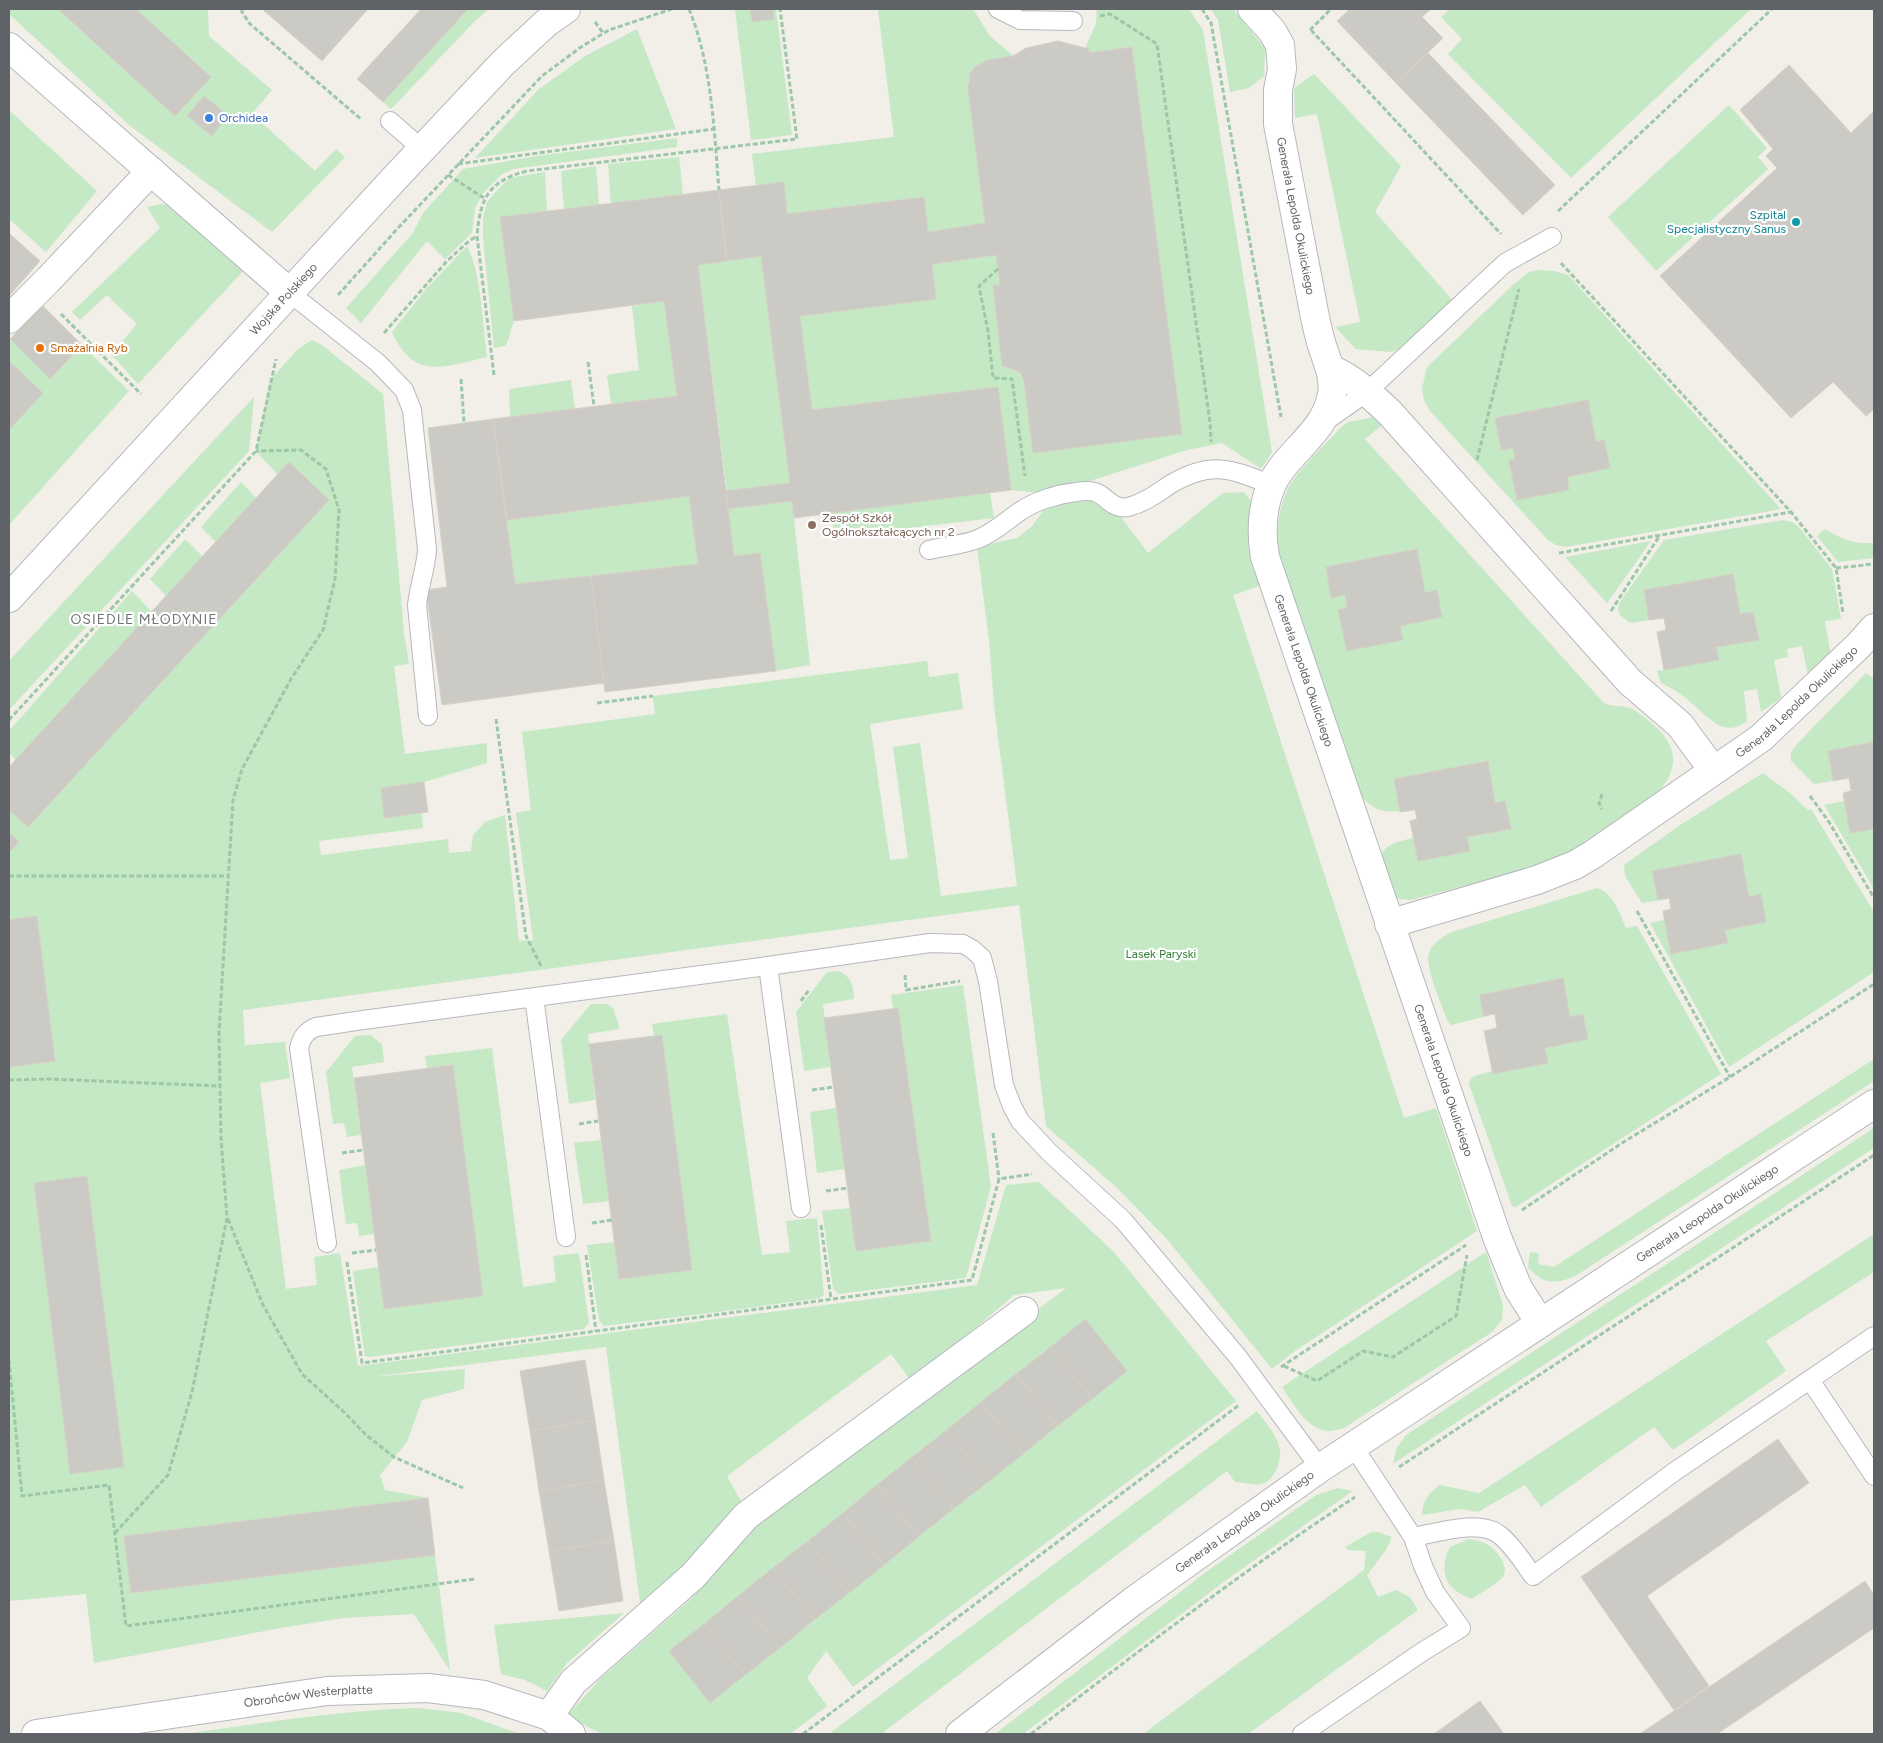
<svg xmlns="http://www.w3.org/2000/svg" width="1883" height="1743" viewBox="0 0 1883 1743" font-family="Figtree,sans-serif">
<rect width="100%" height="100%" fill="#f1efe8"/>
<path fill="#c5e8c5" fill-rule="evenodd" d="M9,9h49l117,106 35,-39 -74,-67h72l1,27 63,54 -20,24 63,57 21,-22 9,8 -73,75 -143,-107 -120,-111z
M468,9h21l-13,11 -85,89 -8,-7z
M735,9h41l16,126 -41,5z
M878,9h95l17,27 23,20c-19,3 -39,3 -45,25l17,142 -57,9 -5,-35 -136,17 -31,-28 -4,-32 142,-17z
M1097,9h92l14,21 69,422 -11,17 -39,-26 -35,7 -94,30 -53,13 -29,-3 -199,-80 -12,-94 136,-17 -4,-35 64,-9 4,30 -7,1 9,80c11,3 17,5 22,15l11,71 147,-18 -50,-387 -43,6v-4l-4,-1 11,-24z
M1211,9h22l32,39 -1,28 -15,12 -19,4 -12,-72z
M1450,9h301l-180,169 -123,-124 14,-15 -21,-22z
M637,29l39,100 -201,29 63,-68 47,-34z
M1314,74l87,92 -26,46 80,91 -34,39 -30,10 -35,-3 -21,-22 25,-5 -43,-208 -22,4 -1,-30z
M1729,105l38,43 -9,9 10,12 -112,102 -48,-54z
M9,110l88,81 -51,61 -37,-33z
M677,138v9l-164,22 -12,6 -18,18 -8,15 -3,25 -27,26 -18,-18 -66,82 -15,-15 67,-75 10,-20 40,-44 73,-13z
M679,157l4,37 -72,10 -3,-40z
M596,166l3,39 -35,5 -3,-39z
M545,172l2,40 -47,6 14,103c-4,9 -4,17 -9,25l-11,2 -11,-110v-21l4,-15 11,-13 12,-11z
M161,204l14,3 71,61 -108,116 -27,-30 26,-30 -30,-29 -27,25 -8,-8 88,-84 -13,-21z
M467,246c14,25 16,81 20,111 -41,9 -73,25 -95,-25l36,-45z
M761,256l29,227 -63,8 -29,-226z
M1538,270l16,1 14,4 213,234 -215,38 -10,-2 -8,-5 -119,-130 -5,-10 -2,-11 5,-22 86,-82 16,-13z
M664,301l13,95 -66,8 -4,-29 32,-5 -7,-64z
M10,339l40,40 32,-34 47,46 -120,134v-183z
M312,340l10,5 61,49 21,239 5,31 -15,2 11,88 82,-11v20l-63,19 -43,6 3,30 38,-5 1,15 -104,13 2,14 127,-16 1,14 22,-2 2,-16 12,-13 20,-7 14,126 14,-1 -17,-127 15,-3 -9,-78 133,-18 -2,-18 274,-35 2,16 29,-4 5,36 -93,15 20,136 18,-2 -15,-111 27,-4 21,153 76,-10 -23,-181 -5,-65 -12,-93 40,-9 15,-12 15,-20 27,-7 17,2 15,10 12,2 30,40 75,-60 21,-1 9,12v18l-5,24 14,39 -29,10 171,523 32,-10 41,123 -182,120 -23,18 -106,-131 -51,-52 -69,-60 -27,-221 -776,105 2,35 40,-3 5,36 -30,5 26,206 31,-4 -3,-28 26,-4 18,113 619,-81 29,-100 33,-3 75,70 122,149 -383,286 -27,-36 -19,27 20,28 -37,28h-188l-35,-18 35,-39 88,-77 63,-73 313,-239 -52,7 -102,87 -21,-28 -164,122 15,27 -61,64 -41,36 -34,-256 -236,30 95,-8 -1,20 -42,11 -15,42 -27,33 5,15 43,8 -304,39 8,56 303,-38 15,116 -36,-57 -71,4 -62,10 -187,35 -8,-69 -77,7v-534l46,-6 -18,-145 -28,4v-110l19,17 301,-327 -40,-37 -11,12 -22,-24 14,-71 28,-31zM87,1177l37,290 -54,7 -36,-291z
M571,380l4,29 -65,8 -1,-28z
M254,397l-5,54 -240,259v-49z
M1375,417l12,4 -22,18 239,264c7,4 18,2 26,5 7,3 13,8 19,13 32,25 31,50 3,78l-84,56 -19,8 -138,37 -12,-1 -7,-4c-13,-35 -23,-48 21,-57l-3,-17 7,-2 -2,-9c-26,2 -39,6 -57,-18l-79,-237c-2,-20 -2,-42 7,-62 9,-22 39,-47 55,-66l7,-5z
M241,482l15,16 -40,44 -15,-15z
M990,492l4,26 -160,19 -2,-24z
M689,496l9,68 -183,20 -8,-64z
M792,501l18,164 -34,6 -42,-115 -7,-47z
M1783,520l9,2 6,4 34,43 9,50 -16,2 6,36 -23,18 -6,-29 -15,3 1,8 -14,3 7,38 -20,14 -4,-23 -13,2 3,30c-24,19 -40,-6 -59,-21 -8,-7 -17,-12 -27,-17l-4,-12 7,-1 -7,-38 9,-2 -2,-12 -34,5 -10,-8 -2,-7 2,-6 44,-62z
M1825,529c19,11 27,15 49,14v15l-36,4 -21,-26z
M185,539l18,18 -37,39 -16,-17z
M1651,541l-44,62 -42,-46z
M132,591l20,21 -136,148 -7,-7v-22z
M1866,673l8,6v210l-50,-84 20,-4 -1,-8 8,-2 -2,-13 -35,6 -23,-23v-9l6,-8z
M1763,773l28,21 17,16 3,-1 63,103v60l-145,95 -79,-144 14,-3 -1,-9 8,-2 -2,-10 -27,4 -17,-27 -1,-11 53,-38z
M1597,888c17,5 22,25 29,40l11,-2 84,148 -205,133 -4,-1 -43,-122 1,-4 4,-4 18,-5 -8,-40 13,-3 -2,-14 -44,11 -3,-3c-5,-15 -24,-55 -19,-69 4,-11 14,-16 23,-21z
M838,971c14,6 15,14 16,28l-31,5 7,63 -26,4 -8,-59 31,-40z
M963,985l28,202 -25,91 -128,16 -5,-6 -11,-77 28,-3 6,43 75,-10 -33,-232h-5l-2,-14z
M591,1004h16l6,4 7,21 -32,5 7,66 -26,4 -8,-64z
M727,1014l35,241 28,-3 -4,-31 31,-3 7,77 -4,3 -94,13 -122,15 -5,-6 -12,-75 27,-3 5,37 73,-9 -30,-235 -8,1 -2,-12z
M370,1035l12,9 2,18 -32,5 9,68 -14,2 -3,-14 -11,1 -7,-52 29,-36z
M492,1048l31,239 33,-5 -3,-26 26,-3 10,70 -5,6 -215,28 -4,-1 -1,-5 -11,-80 26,-4 6,42 98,-13 -31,-231 -25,3 -2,-12z
M1874,1059v22l-297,194c-21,10 -34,10 -49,-8l2,-15 9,1 -1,11 16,3z
M836,1108l9,61 -28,4 -7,-61z
M1874,1128v20l-481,316 3,-15 10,-14z
M601,1140l8,61 -26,3 -9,-61z
M365,1165l9,69 -15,2 -2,-13 -11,1 -7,-54z
M1874,1234v38l-108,69 20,30 -113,79 -19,-23 -113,80 -16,-22 -47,27 -18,-3 -38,6c1,-15 6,-22 18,-30l39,8z
M1486,1252l17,53 -1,15 -10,12 -148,96c-5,1 -11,3 -16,3 -22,-2 -35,-28 -46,-44z
M1257,1411c14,19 31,35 19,59 -3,6 -7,12 -14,14 -7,2 -20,-2 -27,-2l-8,-11 -346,263h-52z
M1338,1488l15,3 -124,87 -206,156h-28l211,-162 110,-77z
M1371,1532h7l14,5 -6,13 -19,25 11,22 18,-7 14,7 8,13 -170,124h-105l221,-164 2,-19 -18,-1 -3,-3z
M1469,1539c7,1 13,2 19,6 9,5 23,23 14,33 -8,8 -21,14 -30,21 -27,-9 -34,-28 -22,-52z
M624,1613l-57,50 -20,28 -22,-11 -24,-6 -7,-49z
M418,1708l43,5 59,21h-334c77,-11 154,-24 232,-26z"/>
<path fill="#cccac5" stroke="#d6d1c6" d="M58,9h78l75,68 -36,39z
M262,9h106l-46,52z
M421,9h47l-85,93 -26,-23z
M750,9h23l1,10 -22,3z
M1350,9h64l29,29 -47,45 -59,-62z
M1414,9h17l-9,8z
M1058,41l31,8v4l43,-6 50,387 -149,19 -9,-72 -3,-7 -8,-5 -11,-3 -9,-81h7l-4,-30 -64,9 4,35 -136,17 12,94 186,-23 13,103 -217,28 -2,-17 -65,8 -2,-18 65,-8 -29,-227 -34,5 -8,-71 65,-8 3,32 137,-17 4,35 57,-9 -17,-135 2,-14 5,-7 13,-7 25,-4 13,-8z
M1428,53l127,132 -32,30 -127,-132z
M1789,65l62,68 23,-22v298l-8,7 -33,-34 -42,36 -131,-142 117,-108 -11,-12 7,-7 -33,-39z
M204,96l24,19 -16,21 -25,-20z
M719,190l8,71 -29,4 36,291 26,-3 16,118 -171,21 -14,-116 107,-12 -9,-68 -182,24 -14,-101 184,-23 -13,-95 -150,20 -14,-104z
M9,233l31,28 -31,35z
M43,306l39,39 -32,34 -40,-40z
M9,361l34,32 -34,37z
M1588,400l8,42 8,-2 6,28 -43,9 2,13 -52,10 -8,-40 6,-1 -2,-11 -12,2 -6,-32z
M493,419l22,165 76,-8 13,107 -162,22 -16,-115 21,-3 -19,-159z
M289,462l40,38 -301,327 -19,-17v-43z
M1417,549l8,44 12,-3 5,27 -42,9 3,14 -56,11 -9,-41 9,-2 -2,-13 -14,3 -5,-31z
M1733,574l7,40 13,-2 6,28 -43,7 3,13 -55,10 -7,-38 9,-2 -2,-12 -15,2 -5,-30z
M1874,742v87l-24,4 -7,-40 8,-2 -2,-13 -16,3 -5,-30z
M1488,761l7,42 10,-2 6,28 -44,8 3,14 -52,10 -8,-40 7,-2 -2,-9 -15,2 -6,-33z
M424,782l4,30 -44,6 -3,-30z
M9,832l10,10 -10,11z
M1741,854l8,43 12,-3 5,28 -41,8 3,13 -57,11 -8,-43 8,-2 -2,-11 -11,2 -6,-29z
M37,916l18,145 -46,6v-147z
M1563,978l7,39 13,-3 5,25 -43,9 3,15 -55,11 -9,-43 13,-3 -2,-14 -12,2 -3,-21z
M898,1008l33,233 -75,10 -32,-233z
M662,1035l30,235 -73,9 -30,-235z
M453,1065l30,231 -99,13 -30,-231z
M87,1176l37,291 -54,7 -36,-291z
M1085,1319l42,52 -35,28 -41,-52z
M1051,1347l41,52 -35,27 -41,-52z
M585,1360l10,60 -65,11 -10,-60z
M1016,1374l41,52 -34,28 -42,-52z
M981,1402l42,52 -35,28 -41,-52z
M595,1420l9,60 -65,11 -9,-60z
M947,1430l41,52 -35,27 -41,-52z
M1778,1439l31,44 -162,113 62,90 -35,24 -93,-133z
M912,1457l41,52 -35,28 -41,-52z
M604,1480l10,61 -65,10 -10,-60z
M877,1485l41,52 -34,28 -41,-52z
M428,1498l7,57 -304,38 -7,-57z
M843,1513l41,52 -35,28 -41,-52z
M614,1541l9,60 -64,10 -10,-60z
M808,1541l41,52 -35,27 -41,-52z
M773,1568l41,52 -34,28 -42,-52z
M1865,1581l9,14v33l-157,106h-77z
M738,1596l42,52 -35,27 -41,-51z
M704,1624l41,51 -35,28 -41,-52z
M1480,1701l24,33h-70z"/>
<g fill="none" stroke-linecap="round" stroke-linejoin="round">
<defs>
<path id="service" d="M998,9l22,11 53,1
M390,121l32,28
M290,293l88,70 26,27 8,20 15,139c-1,19 -8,37 -10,56l11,111
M1323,423l44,-31 138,-129 47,-26
M929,550c16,-4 34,-5 49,-11 15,-6 28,-18 41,-27 16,-11 38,-18 57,-20 6,-1 13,-2 19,0 12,4 17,18 33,15 17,-4 29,-14 43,-23 41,-24 60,-15 101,1
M768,966l33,242
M534,997l32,240
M327,1243l-28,-195c3,-11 7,-17 17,-21l47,-7 405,-54 162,-23 33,1 9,5 10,9 6,23 16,104 8,21 8,15 29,31 74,68 115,137 82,111
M1810,1380l64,96
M1413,1537c24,-4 68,-19 88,-1 13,11 22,26 32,40l141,-104 200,-136
M1302,1734l120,-82 39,-24 -26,-36 -12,-26 -10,-29 -60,-91"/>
<g id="minor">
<path id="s1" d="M1252,9l20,22 8,14 2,24 -4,21v34l36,188c2,10 4,20 7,30 5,18 14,33 11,52 -5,32 -33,51 -51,75 -19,25 -21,59 -16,88l232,680 21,51 22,35"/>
<path d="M9,47l281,246"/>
<path d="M9,319l40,-40 102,-108"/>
<path d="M1331,369c23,10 41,27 59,44l240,269 50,43 33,45"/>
<path id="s2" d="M9,598l384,-418 110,-117 43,-40 20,-14"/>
<path id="s3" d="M1389,924l148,-44 38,-15 17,-10 169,-117 97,-92 16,-18"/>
<path d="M549,1716l24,-34 120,-106 53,-60 278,-205"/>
<path id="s4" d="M36,1734l291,-43 101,-3 56,7 65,21 22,18"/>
</g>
<g id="tertiary">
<path id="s5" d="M960,1734l172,-132 188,-134 554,-364"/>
</g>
</defs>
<use href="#service" stroke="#b5b8bc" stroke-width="20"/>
<use href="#minor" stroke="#b5b8bc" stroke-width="30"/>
<use href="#tertiary" stroke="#b5b8bc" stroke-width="30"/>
<path stroke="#9cc7a9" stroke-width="3" stroke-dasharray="5 2.5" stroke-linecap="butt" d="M242,9v3l8,12 112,96
M689,9c23,56 25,121 30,181
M1202,9l9,14 70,394
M1100,16l10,-2 47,30 53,378 1,20
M595,22l9,12
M1310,30l21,-21
M1311,30l190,204
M458,164l256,-35
M448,175l36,23
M1558,211l214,-202
M1561,263l230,249 45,56 7,45
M998,269l-19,17 9,45 5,47 19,1 13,97
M338,295l61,-68 143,-151 39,-29 28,-17 63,-21
M61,314l80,80
M384,333l63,-72 22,-20 8,-5
M588,362l6,44
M494,375l-17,-139c3,-37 11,-55 50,-65l270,-32 -17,-130
M461,379l3,44
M1477,460l42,-171
M1559,553l232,-41
M1836,568l38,-4
M1611,611l49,-76
M597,703l56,-7
M496,719l30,217 16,32
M9,720l247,-269 20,-92
M1602,794l-3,9 3,6
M1810,796l19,26 45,76
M9,876h220
M1637,911l93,166
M905,975l1,15 54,-9
M801,1001l8,-11
M9,1080l40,-1 171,7
M812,1090l21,-3
M579,1124l19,-3
M993,1133l6,46
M342,1153l21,-3
M826,1191l21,-3
M1522,1210l100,-67 108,-66 144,-93
M228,1219l35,86 39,69 42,38 22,23 28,22 69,31
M592,1223l20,-3
M821,1225l10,74
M352,1253l24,-3
M586,1255l10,76
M347,1262l15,101 610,-83 27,-101 33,-5
M9,1360l13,136 87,-11 17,141 349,-47
M1284,1366l33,15 46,-30 30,6 63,-41 11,-61
M1281,1367l185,-122
M1399,1467l475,-312
M115,1533l53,-58 24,-83 35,-174 -6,-80 -2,-106 14,-232 9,-31 49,-90 32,-49 12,-51 4,-69 -13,-41 -25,-19 -45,1
M803,1734l436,-329
M1031,1734c106,-82 212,-163 324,-237"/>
<use href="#service" stroke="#fff" stroke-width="18"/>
<use href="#minor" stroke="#fff" stroke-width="28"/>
<use href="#tertiary" stroke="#fff" stroke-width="28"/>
</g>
<circle fill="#3f7fe0" stroke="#fff" stroke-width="2" cx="209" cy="118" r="5"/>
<circle fill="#0f9aa8" stroke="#fff" stroke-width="2" cx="1796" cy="222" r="5"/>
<circle fill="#e8710a" stroke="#fff" stroke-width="2" cx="40" cy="348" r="5"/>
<circle fill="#8d6e63" stroke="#fff" stroke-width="2" cx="812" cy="525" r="5"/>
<g text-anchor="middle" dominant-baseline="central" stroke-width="4.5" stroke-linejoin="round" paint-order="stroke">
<g font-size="12" fill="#366cbe" stroke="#fff" text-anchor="start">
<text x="219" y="118">Orchidea</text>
</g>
<g font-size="12" fill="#5f6368" stroke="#fff">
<text stroke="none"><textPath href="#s1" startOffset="219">Generała Lepolda Okulickiego</textPath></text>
<text stroke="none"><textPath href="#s2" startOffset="406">Wojska Polskiego</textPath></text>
<text stroke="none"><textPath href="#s1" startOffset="705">Generała Lepolda Okulickiego</textPath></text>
<text stroke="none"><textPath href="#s3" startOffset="471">Generała Lepolda Okulickiego</textPath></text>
<text stroke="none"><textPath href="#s1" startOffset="1138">Generała Lepolda Okulickiego</textPath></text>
<text stroke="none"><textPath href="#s5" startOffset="911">Generała Leopolda Okulickiego</textPath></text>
<text stroke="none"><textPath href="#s5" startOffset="355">Generała Leopolda Okulickiego</textPath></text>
<text stroke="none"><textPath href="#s4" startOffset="275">Obrońców Westerplatte</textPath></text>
</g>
<g font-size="12" fill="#0d838f" stroke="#fff" text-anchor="end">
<text x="1786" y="215">Szpital<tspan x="1786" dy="14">Specjalistyczny Sanus</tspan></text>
</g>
<g font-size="12" fill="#c56008" stroke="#fff" text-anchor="start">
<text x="50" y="348">Smażalnia Ryb</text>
</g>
<g font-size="12" fill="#785e54" stroke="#fff" text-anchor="start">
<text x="822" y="518">Zespół Szkół<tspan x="822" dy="14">Ogólnokształcących nr 2</tspan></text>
</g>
<g font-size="12" fill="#348238" stroke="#fff">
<text x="1161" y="954">Lasek Paryski</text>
</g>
<g font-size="14" letter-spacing="1" fill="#70757a" stroke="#fff">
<text x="144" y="619">OSIEDLE MŁODYNIE</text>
</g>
</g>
<rect width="1883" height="1743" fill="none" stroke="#5f6368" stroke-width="20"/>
</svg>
